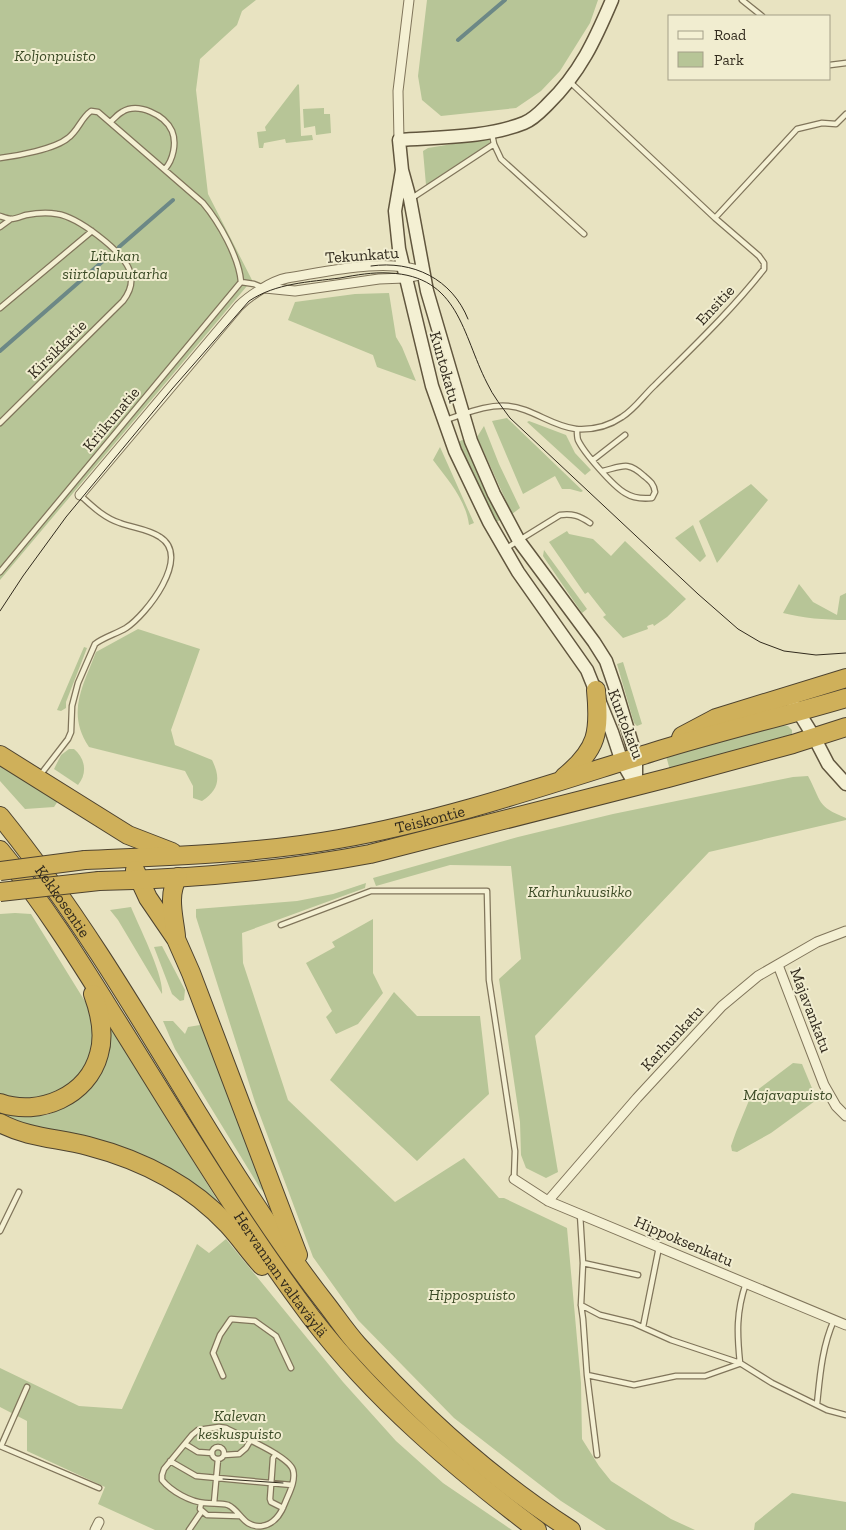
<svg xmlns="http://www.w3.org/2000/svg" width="846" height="1530" viewBox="0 0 846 1530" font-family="'Zilla Slab',serif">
<rect width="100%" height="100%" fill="#e8e3c1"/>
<path fill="#b7c597" d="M0,0h256l-14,11 -5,14 -37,34 -4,31 12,104 44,86 -252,300z
M427,0h171l-8,23 -30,48 -19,20 -25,17 -75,8 -19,-16 -4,-24z
M298,84l1,1 2,51 11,-1 1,5 -27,3 -1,-4 -21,4 -1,5h-4l-2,-16 9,-1 -1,-4z
M324,108v6h6l1,19 -15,2 -1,-9 -11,2 -1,-19z
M489,138l1,5 -64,42 -3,-34 5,-3z
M389,293l7,44 6,10 14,34 -39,-14 -4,-12 -85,-35 7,-18 60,-8z
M507,418l76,73 -2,1 -11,-3h-8l-7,-13 -32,18 -31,-73z
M529,421l37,14 9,18 16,17 -6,5 -58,-53z
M484,426l15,38 21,44 -8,6 -35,-77z
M462,440h2l36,80 -4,2 -28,-58 -9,-22z
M440,447l34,76 -5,2c-3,-25 -21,-45 -36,-65z
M751,484l17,16 -51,63 -18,-42z
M693,525l13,31 -6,6 -25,-24z
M567,531l2,3 24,5 18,17 14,-15 61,58 -19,18 -13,9 -1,-2 -6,2 1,3 -25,9 -20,-21 3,-2 -18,-23 -3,2 -36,-52z
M544,550l43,59 -5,4 -35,-51 -4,-6z
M799,584l14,18 24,13 3,-19 6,-3v27c-22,0 -42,-2 -63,-7z
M138,629l62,20 -29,81 4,15 37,15c9,18 7,30 -10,41l-9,-3v-12l-8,-15 -96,-24c-23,-34 -6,-61 7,-95z
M84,647l3,1 -21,54v6l-5,3 -4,-1z
M623,662l19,62 -5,2 -3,-3 -17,-59z
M782,725l6,1 4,4v5l-122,35 -4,-14z
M69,749h5c11,9 14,24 4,36l-24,-16 7,-14z
M0,761l58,40 -4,6 -29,2 -25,-28z
M808,776c14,26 8,30 38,42v2l-137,32 -174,184 23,136 -12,6 -20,-10 -5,-13 -1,-33 -21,-143 22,-20 -10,-93 -61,-1 -74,21 -3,-8 145,-41 95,-23 180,-37z
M366,883l-1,5 -123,45 1,30 45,137 107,102 69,-44 35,40h5l63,30 14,155 1,56 17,27 12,15 60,38 24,11h-89l-45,-29 -107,-83 -96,-98 -45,-63 -58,-155 -59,-185v-8l101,-8 36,-7z
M131,907c8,20 33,68 31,87l-44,-74 -8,-10z
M15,913l16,1 60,97 3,19 -1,17 -6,18 -9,13 -19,17 -20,6 -39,-4v-183z
M373,919v54l10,20 -25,31 -22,10 -10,-17 6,-6 -26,-48 29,-16 -3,-5z
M162,946l23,44 -1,10 -4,1 -8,-7 -18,-47z
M394,992l23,24h63l9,78 -72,67 -87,-81z
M106,1020l113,183 -3,2 -11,-11 -205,-76v-6l15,4 32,-1 17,-7 14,-9 13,-12z
M163,1021h10l12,13 3,-7 12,-2 7,10 60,161 -7,-8 -85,-139z
M793,1063l9,1 12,29 1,8 -44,32 -34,19 -5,-1 -1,-5 5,-14 14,-34 6,-7z
M226,1239l117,143 53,59 47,42 69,47h-357l-57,-26 7,-17 -78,-36v-30l-27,-14v-39l79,38 43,3 75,-165 12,9z
M792,1493l54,9v28h-92l1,-7z"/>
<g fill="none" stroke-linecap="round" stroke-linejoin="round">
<path stroke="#6c8886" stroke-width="4" d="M458,40l47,-40
M119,247l54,-47
M0,351l110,-96"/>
<defs>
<path id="lane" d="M742,0l20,16
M830,65l16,-2
M110,122c4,-3 8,-8 12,-10 16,-10 43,3 50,19 5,12 1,29 -7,38
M492,134l2,10 7,15 83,75
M0,158c17,-2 55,-9 68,-20 10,-7 13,-20 23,-27l7,1 105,91c16,19 36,54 38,79
M412,198l82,-54
M0,216c3,1 8,3 11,3 5,0 11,-3 15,-4 10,-2 21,-3 31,-1 21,3 64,36 72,55 5,12 1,23 -6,32l-123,122
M715,218l82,-89 25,-6 14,1 10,-10
M0,227l11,-8
M241,282l13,2 10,4
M0,308l92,-77
M445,420c20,-6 42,-16 63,-14 24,2 43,20 68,23 16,1 33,-3 46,-12 13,-8 22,-22 33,-32 37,-37 76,-74 109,-116v-6l-5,-7 -44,-38 -145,-136
M577,429c0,4 0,8 1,11 6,13 35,46 47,53 8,5 18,6 27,5l3,-6c-1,-8 -5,-11 -11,-16 -16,-15 -21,-10 -41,-5
M593,460l32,-25
M505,549l55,-34c12,-2 20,1 30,8
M0,572l241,-290
M41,774l27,-35 3,-7 1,-26 6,-23 17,-39c9,-7 21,-10 31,-16 20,-13 66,-71 34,-91 -12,-8 -27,-9 -40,-14 -16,-5 -28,-17 -40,-28
M281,925l90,-34h116l2,89 26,171 -1,28
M580,1214l3,49 55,12
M0,1231l19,-39
M583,1263l-2,42 2,14 4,56 47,10 42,-9h29l34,-12
M581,1305l19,10 33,8 38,17 69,23 32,20 55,27 19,5
M643,1327l16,-80
M740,1363c-3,-29 -4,-51 6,-80
M587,1375l10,80
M223,1376l-10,-23 7,-18 11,-16 24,2 21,15 15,32
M817,1404c3,-29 5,-57 17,-84
M219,1427l7,1c14,8 63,28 67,42 3,11 -4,23 -8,33 -4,11 -10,21 -23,23 -19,2 -21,-15 -34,-21 -7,-2 -16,-1 -23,-2 -15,-1 -34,-12 -43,-23v-5l2,-6 28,-34 6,-5z
M185,1444l13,8 14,1
M0,1446l99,42
M1,1446l26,-59
M212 1453a6 6 0 1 1 12 0a6 6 0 1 1-12 0Z
M276,1454l-3,4 -3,41 1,3 12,6
M224,1455l15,-1 7,-6 4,-7
M170,1461l26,15 96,9
M201,1503l-1,6 7,6 32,1
M214,1503l4,-44
M189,1530l13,-19"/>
<path id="street" d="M399,140l-1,-49 11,-91
M265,288l30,3 84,-12 26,-1 14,-3 4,-3
M80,495l159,-189c11,-11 33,-25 48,-28 39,-6 100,-21 136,-6
M778,965l46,120 12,21 10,10
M514,1179l34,22 298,124
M548,1201l89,-103 85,-92 36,-30 59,-34 29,-11
M95,1530l4,-8"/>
<path id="secondary" d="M612,0c-17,40 -32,73 -64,104 -7,7 -14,15 -24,19 -37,15 -86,14 -125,17l3,30 8,29 17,92 44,150 23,53 25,47 75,101 12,19 9,26 21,70v29
M402,170l-7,41 4,38 33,137 23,65 34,71 29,50 69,98 25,62 10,30 14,24
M788,695l26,42 14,27 18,20"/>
<g id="highway">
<path d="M681,738l1,-2 34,-18 130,-40"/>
<path d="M0,755l128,80 44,17"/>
<path d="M564,777c34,-28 36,-45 32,-87"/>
<path id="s1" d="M0,816c76,94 137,197 200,301 39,64 80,128 127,188 10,13 20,28 31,40 63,70 134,134 213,185"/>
<path id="s2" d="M0,850c43,52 79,110 114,166 64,102 125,205 197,301 64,83 143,150 226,213"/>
<path id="s3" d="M85,860c85,-4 170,-6 254,-21 107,-19 211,-55 314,-87 64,-20 129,-35 193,-54"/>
<path d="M135,870l13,28 28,41 15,34 107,282"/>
<path d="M99,881c91,-2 181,-10 271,-27l298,-76 125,-34 53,-17"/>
<path d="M176,936c-2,-19 -9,-41 2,-59"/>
<path d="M0,1103c39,14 88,-7 99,-49 6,-20 1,-41 -6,-60"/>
<path d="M0,1123c28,15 58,15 88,23 54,14 102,38 140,79 12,13 22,28 34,41"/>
</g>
</defs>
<use href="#lane" stroke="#80755b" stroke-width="7"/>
<use href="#street" stroke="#80755b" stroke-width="11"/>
<use href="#secondary" stroke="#61563e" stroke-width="15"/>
<use href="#highway" stroke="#4e432f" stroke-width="20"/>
<use href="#lane" stroke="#f4f0d3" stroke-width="4.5"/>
<use href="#street" stroke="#f4f0d3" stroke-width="9"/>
<use href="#secondary" stroke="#f4f0d3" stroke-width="12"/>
<use href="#highway" stroke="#cfb05a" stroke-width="18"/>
<path stroke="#312a1d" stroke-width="1" d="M371,266c42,-6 81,13 97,53
M0,611l23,-35 43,-59 106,-128 77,-88c27,-18 60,-19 91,-23 16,-3 33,-6 49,-5 70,3 73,61 98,110 6,13 15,24 23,35l188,176 40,35 22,13 24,9 32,4 30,-2
M223,1479l60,4"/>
<defs>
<path id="highway-bridge" d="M0,871l85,-11
M0,892l99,-11"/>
</defs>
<use href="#highway-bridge" stroke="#4e432f" stroke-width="20" stroke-linecap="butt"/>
<use href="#highway-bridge" stroke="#cfb05a" stroke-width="18"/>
</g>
<g text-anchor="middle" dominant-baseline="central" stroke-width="4" stroke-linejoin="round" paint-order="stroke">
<g font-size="16" font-style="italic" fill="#3c4b26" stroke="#f1edd0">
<text x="55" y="55">Koljonpuisto</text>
<text x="115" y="255">Litukan<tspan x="115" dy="18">siirtolapuutarha</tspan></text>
<text x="580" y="891">Karhunkuusikko</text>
<text x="788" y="1094">Majavapuisto</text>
<text x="472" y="1294">Hippospuisto</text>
<text x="240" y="1415">Kalevan<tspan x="240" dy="18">keskuspuisto</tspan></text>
</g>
<g font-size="16" fill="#312a1d" stroke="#f1edd0">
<text transform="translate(362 255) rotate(-4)">Tekunkatu</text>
<text transform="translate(715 305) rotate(-47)">Ensitie</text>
<text transform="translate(57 349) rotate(-45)">Kirsikkatie</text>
<text transform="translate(445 367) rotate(74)">Kuntokatu</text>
<text transform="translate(111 419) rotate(-50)">Kriikunatie</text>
<text transform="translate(626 724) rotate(69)">Kuntokatu</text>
<text stroke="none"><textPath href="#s3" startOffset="348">Teiskontie</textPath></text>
<text stroke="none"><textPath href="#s1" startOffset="106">Kekkosentie</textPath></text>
<text transform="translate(811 1010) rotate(69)">Majavankatu</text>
<text transform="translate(672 1038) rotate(-47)">Karhunkatu</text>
<text transform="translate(684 1241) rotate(23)">Hippoksenkatu</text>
<text stroke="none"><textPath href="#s2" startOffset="509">Hervannan valtaväylä</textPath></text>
</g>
</g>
<rect x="668" y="15" width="162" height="65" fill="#f1edd0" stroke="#a49f88"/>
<rect x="678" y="31" width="25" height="8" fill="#f4f0d3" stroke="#a49f88"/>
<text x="714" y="40" font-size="15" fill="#312a1d">Road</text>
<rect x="678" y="52" width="25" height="15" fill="#b7c597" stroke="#a49f88"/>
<text x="714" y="65" font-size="15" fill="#312a1d">Park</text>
</svg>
